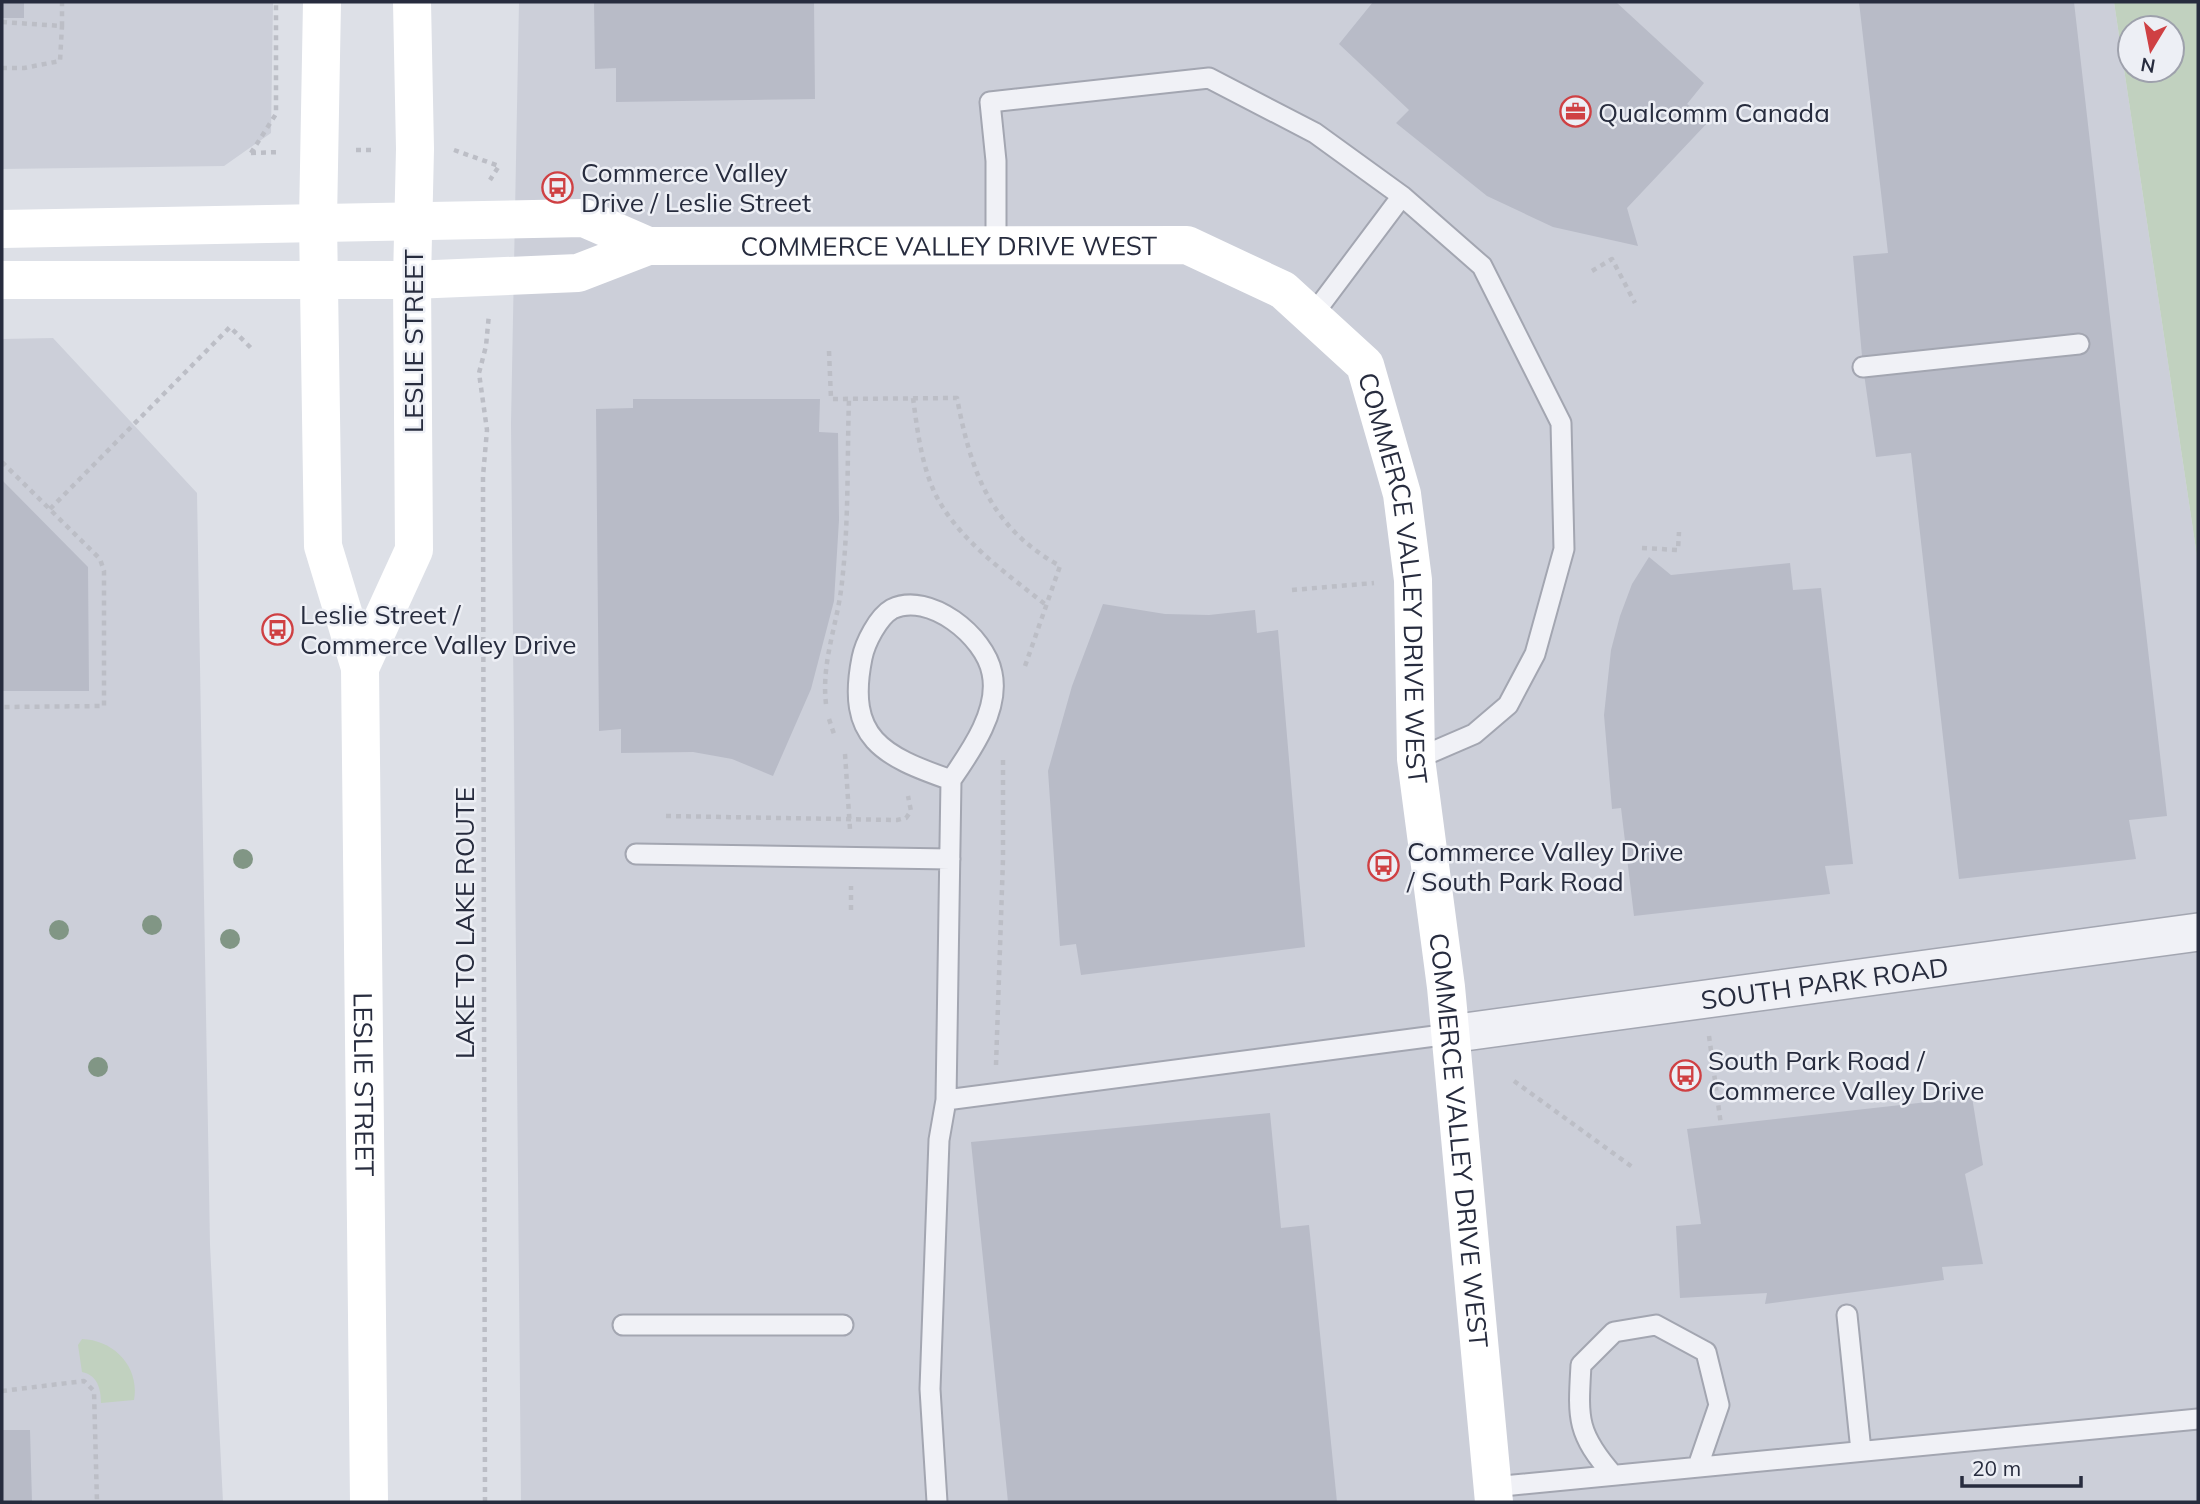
<svg xmlns="http://www.w3.org/2000/svg" width="2200" height="1504" viewBox="0 0 2200 1504" font-family="Mulish,sans-serif">
<rect width="100%" height="100%" fill="#dde0e7"/>
<path fill="#cccfd9" d="M2,2h271l-2,131 -47,33 -222,3z
M519,2h1595l84,561v939h-1677l-10,-1078z
M53,338l144,155 13,752 13,257h-221v-1163z"/>
<path fill="#c1d1bf" fill-rule="evenodd" d="M2114,2h84v561zM2130,28h42v42h-42z
M82,1339c32,1 58,28 52,61l-33,3c0,-15 -4,-28 -19,-31l-4,-27z"/>
<path fill="#b8bbc7" d="M2,2h22v16h-22z
M594,2h220l1,97 -199,3v-34l-21,1z
M1373,2h243l88,81 -17,21 23,16 -83,88 11,38 -85,-19 -66,-31 -91,-73 13,-13 -70,-66z
M1859,2h215l93,814 -38,4 7,39 -177,20 -48,-426 -35,4 -13,-90 -10,-111 35,-3z
M633,399h187l-1,33 19,1 1,87 -5,81 -23,88 -38,87 -41,-17 -39,-7 -72,1v-24l-22,2 -3,-322 37,-1z
M2,480l86,87 1,124h-87z
M1649,557l22,18 119,-12 3,27 28,-2 32,276 -28,2 5,28 -196,22 -13,-108 -9,1 -8,-94 7,-65 9,-34 12,-32z
M1103,604l62,10 44,1 46,-5 2,23 21,-3 27,317 -224,28 -5,-31 -16,2 -12,-175 24,-85z
M1972,1097l11,68 -18,9 18,90 -41,3 2,13 -179,24 2,-11 -87,5 -4,-72 25,-2 -14,-95z
M1270,1113l11,115 28,-3 28,277h-329l-37,-360z
M2,1430h28l2,72h-30z"/>
<g fill="none" stroke-linecap="round" stroke-linejoin="round">
<defs>
<path id="lane" d="M996,246v-85l-6,-59 219,-24 106,55 87,63 80,70 79,157 3,126 -29,105 -27,51 -34,29 -58,25
M1312,316l90,-120
M1863,367l216,-23
M636,854l314,5
M946,1100l504,-66
M1847,1315l14,136
M623,1325h220
M1613,1475c-37,-42 -35,-57 -32,-110l33,-33 42,-7 50,27 13,53 -21,61
M1493,1487l705,-68
M937,1502l-7,-113 9,-249 7,-40 5,-320c20,-29 49,-70 41,-107 -7,-37 -63,-82 -100,-64 -14,8 -27,34 -30,49 -16,80 20,98 89,122"/>
<g id="street">
<path id="s1" d="M1450,1034l748,-102"/>
</g>
</defs>
<use href="#lane" stroke="#a3a6b1" stroke-width="23"/>
<use href="#street" stroke="#a3a6b1" stroke-width="40"/>
<path stroke="#bcbec6" stroke-width="4.5" stroke-dasharray="5 5" stroke-linecap="butt" d="M2,22l60,4v-24
M2,68h22l36,-7 2,-35
M356,150h20
M454,150l45,16 -9,14
M251,153l30,-1
M251,153l25,-39v-112
M1592,271l20,-12 23,44
M829,351l2,48 126,-1c14,74 33,129 103,168l-36,103
M913,398c4,30 8,63 20,91 21,48 73,84 113,116
M2,462l98,97 4,12v135l-102,1
M50,509l180,-182 23,23
M1642,548l36,2 1,-18
M1292,590l82,-7
M826,704c-5,-43 12,-81 16,-122 7,-61 5,-122 7,-183
M829,719l6,18
M845,754l5,75
M666,816l231,4 9,-2 5,-7 -3,-15
M851,910v-24
M1709,1036l12,89
M996,1065l7,-206v-103
M1514,1081l121,88
M2,1391l82,-10 10,10 3,111
M485,1502l-2,-1026 4,-46 -8,-57 7,-27 3,-32"/>
<use href="#lane" stroke="#f0f1f6" stroke-width="19"/>
<use href="#street" stroke="#f0f1f6" stroke-width="37"/>
<g stroke="#fff" stroke-width="38">
<path id="s2" d="M322,2l-4,219 5,325 37,122 9,834"/>
<path d="M2,229l582,-11 64,28"/>
<path id="s3" d="M2,280h410l166,-7 70,-27 539,-1 96,45 82,75 37,129 11,86 3,179 30,228 48,515"/>
<path d="M360,668l54,-118 -2,-270 3,-131 -3,-147"/>
</g>
</g>
<g fill="#819685">
<circle cx="243" cy="859" r="10"/>
<circle cx="152" cy="925" r="10"/>
<circle cx="59" cy="930" r="10"/>
<circle cx="230" cy="939" r="10"/>
<circle cx="98" cy="1067" r="10"/>
</g>
<defs>
<symbol id="office-ring" viewBox="-11 -11 22 22"><circle r="9.5" fill="#edeff5" stroke="#cf4043" stroke-width="1.5"/><path d="M-6-3h4V-5.5h4V-3h4V5H-6ZM-1-4.5V-3h2v-1.5ZM-6 0V1H6V0Z" fill="#cf4043"/></symbol>
<symbol id="bus-ring" viewBox="-11 -11 22 22"><circle r="9.5" fill="#edeff5" stroke="#cf4043" stroke-width="1.5"/><path d="M-5-6H5V4H4V6H2V4H-2V6H-4V4H-5ZM-3.5-4V0h7V-4ZM-3.5 1.2v1.5H-2V1.2ZM2 1.2v1.5H3.5V1.2Z" fill="#cf4043"/></symbol>
</defs>
<g fill-rule="evenodd">
<use href="#office-ring" x="1558" y="94" width="35" height="35"/>
<use href="#bus-ring" x="540" y="170" width="35" height="35"/>
<use href="#bus-ring" x="260" y="612" width="35" height="35"/>
<use href="#bus-ring" x="1366" y="848" width="35" height="35"/>
<use href="#bus-ring" x="1668" y="1058" width="35" height="35"/>
</g>
<g text-anchor="middle" dominant-baseline="central" stroke-width="5" stroke-linejoin="round" paint-order="stroke">
<g font-size="26" fill="#272c3e" stroke="#edeff5" text-anchor="start">
<text x="1598" y="112">Qualcomm Canada</text>
<text x="581" y="172">Commerce Valley<tspan x="581" dy="30">Drive / Leslie Street</tspan></text>
<text x="300" y="614">Leslie Street /<tspan x="300" dy="30">Commerce Valley Drive</tspan></text>
<text x="1407" y="851">Commerce Valley Drive<tspan x="1407" dy="30">/ South Park Road</tspan></text>
<text x="1708" y="1060">South Park Road /<tspan x="1708" dy="30">Commerce Valley Drive</tspan></text>
</g>
<g font-size="26" fill="#272c3e" stroke="#edeff5">
<text stroke="none"><textPath href="#s3" startOffset="952">COMMERCE VALLEY DRIVE WEST</textPath></text>
<text transform="translate(413 341) rotate(-90)">LESLIE STREET</text>
<text stroke="none"><textPath href="#s3" startOffset="1624">COMMERCE VALLEY DRIVE WEST</textPath></text>
<text transform="translate(464 923) rotate(-90)">LAKE TO LAKE ROUTE</text>
<text stroke="none"><textPath href="#s1" startOffset="378">SOUTH PARK ROAD</textPath></text>
<text stroke="none"><textPath href="#s2" startOffset="1088">LESLIE STREET</textPath></text>
<text stroke="none"><textPath href="#s3" startOffset="2191">COMMERCE VALLEY DRIVE WEST</textPath></text>
</g>
</g>
<rect width="2200" height="1504" fill="none" stroke="#272c3e" stroke-width="7"/>
<g transform="translate(2151 49) rotate(190)"><circle r="33" fill="#edeff5" stroke="#9ea1ac" stroke-width="2"/>
<path d="M0-5L12 26L0 18L-12 26Z" fill="#cf4043"/>
<text y="-10" font-size="19" font-weight="bold" text-anchor="middle" fill="#272c3e">N</text>
</g>
<path d="M1962 1476v10h119v-10" fill="none" stroke="#272c3e" stroke-width="3.5"/>
<text x="1972" y="1476" font-size="21" fill="#272c3e" stroke="#edeff5" stroke-width="5" paint-order="stroke">20 m</text>
</svg>
